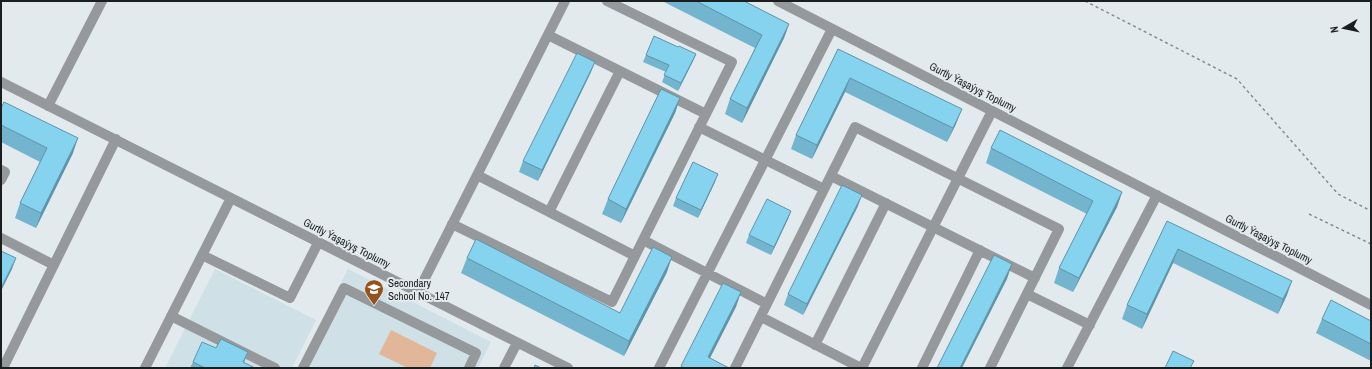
<svg xmlns="http://www.w3.org/2000/svg" width="1372" height="369" viewBox="0 0 1372 369" font-family="'Archivo Narrow',sans-serif">
<rect width="100%" height="100%" fill="#e2eaed"/>
<path fill="#cfe0e6" d="M215,269l101,51 -24,48h-127z
M348,269l143,73 -13,26h-180z"/>
<path fill="#e2b698" d="M391,330l46,23 -7,15h-22l-29,-14z"/>
<g fill="none" stroke-linecap="round" stroke-linejoin="round">
<path stroke="#868c8e" stroke-width="1.5" stroke-dasharray="3 3" stroke-linecap="butt" d="M1085,1l152,78 101,115 33,17
M1309,214l62,30"/>
<path stroke="#96999b" stroke-width="10" d="M778,1l593,304
M548,35l158,79
M1,82l567,286
M48,106l54,-105
M699,127l125,62
M1,170l4,2 -4,8
M477,175l158,81
M831,176l204,102
M549,212l71,-141
M452,224l160,78 120,-240 -125,-61
M1,238l53,27
M643,240l124,64
M202,255l88,43 28,-55
M418,292l147,-291
M1027,294l63,31
M171,316l104,52
M761,317l100,51
M815,345l71,-142
M3,368l113,-229
M145,368l86,-170
M303,368l41,-80 132,65 -7,15
M504,368l13,-25
M659,368l173,-339
M735,368l120,-241 204,102 -69,139
M862,368l130,-257
M922,368l58,-118
M1067,368l90,-173"/>
</g>
<path fill="#73b5ce" d="M662,1h82l45,23 -5,14 -42,85 -17,-9 5,-15 25,-51z
M678,47l18,7 -3,7 -15,30 -16,-9 4,-10 -23,-10 3,-7z
M838,49l118,75 -9,18 -102,-50 -33,67 -21,-10 5,-14z
M591,72l-53,109 -19,-9 4,-11z
M680,98l-5,15 -54,110 -19,-9 6,-15z
M1,108l72,45 -37,75 -21,-10 5,-15 20,-41 -39,-20z
M991,148l131,44 -5,15 -44,85 -19,-9 5,-15 28,-54 -101,-51z
M715,182l-17,36 -25,-12 3,-8z
M858,206l-55,109 -19,-10 4,-11z
M791,211l-3,8 -17,36 -25,-12 3,-8z
M1167,221l120,74 -9,19 -105,-51 -31,66 -20,-10 5,-14z
M467,258l153,55 47,-41 -43,84 -163,-83z
M1322,319l49,2v40l-55,-28z
M216,348l32,4 -4,11 11,5h-65l3,-6z"/>
<path fill="#5e94a8" d="M789,24l-5,14 -42,85 5,-15z
M696,54l-3,7 -15,30 3,-8z
M595,62l-4,10 -53,109 4,-11z
M850,78l-5,14 -33,67 5,-14z
M680,98l-5,15 -54,110 5,-14z
M962,109l-6,15 -9,18 6,-14z
M78,138l-5,15 -37,75 5,-15z
M718,174l-3,8 -17,36 3,-8z
M1122,192l-5,15 -44,85 6,-14z
M862,195l-4,11 -55,109 4,-11z
M791,211l-3,8 -17,36 3,-8z
M1178,249l-5,14 -31,66 5,-15z
M672,257l-5,15 -43,84 5,-15z
M16,258l-4,11 -11,22v-3z
M1012,264l-5,15 -45,89h-2z
M1292,281l-5,14 -9,19 5,-15z
M741,292l-5,15 -31,61 3,-11z"/>
<path fill="#86d3f0" stroke="#5e94a8" d="M696,1h48l45,23 -42,84 -17,-9 32,-64z
M654,36l24,11 1,-1 17,8 -15,29 -17,-8 5,-10 -23,-10z
M838,49l124,60 -9,19 -103,-50 -33,67 -21,-10z
M577,53l18,9 -53,108 -19,-9z
M661,89l19,9 -54,111 -18,-10z
M4,102l74,36 -37,75 -21,-10 27,-55 -46,-23v-17z
M1000,130l122,62 -43,86 -20,-10 34,-67 -102,-53z
M693,162l25,12 -17,36 -25,-12z
M842,185l20,10 -55,109 -19,-10z
M767,199l24,12 -17,36 -25,-12z
M1167,221l125,60 -9,18 -105,-50 -31,65 -20,-9z
M476,239l144,74 33,-66 19,10 -43,84 -162,-83z
M1,251l15,7 -15,30z
M994,255l18,9 -52,104h-23z
M723,283l18,9 -33,65 21,11h-45l-3,-2z
M1331,300l40,21v23l-49,-25z
M221,339l27,13 -5,10 12,6h-50l-12,-6 9,-20 14,6z
M1173,351l21,10 -4,7h-25z
M535,365l6,3h-7z"/>
<defs>
<symbol id="school-pin" viewBox="-11 -11 22 30"><path d="M0 17L-7.5 6A9.5 9.5 0 1 1 7.5 6Z" fill="#94521f" stroke="#e2eaed"/><path d="M0-5L7-2L0 1L-7-2ZM-4 1L0 2.5L4 1V4Q0 6-4 4Z" fill="#fff"/></symbol>
</defs>
<g fill-rule="evenodd">
<use href="#school-pin" x="363" y="278" width="22" height="30"/>
</g>
<g text-anchor="middle" dominant-baseline="central" stroke-width="4" stroke-linejoin="round" paint-order="stroke">
<g font-size="11" fill="#1b1e1f" stroke="#e2eaed">
<text transform="translate(973 87) rotate(27)">Gurtly Ýaşaýyş Toplumy</text>
<text transform="translate(1269 239) rotate(27)">Gurtly Ýaşaýyş Toplumy</text>
<text transform="translate(347 243) rotate(27)">Gurtly Ýaşaýyş Toplumy</text>
</g>
<g font-size="11" fill="#1b1e1f" stroke="#e2eaed" text-anchor="start">
<text x="388" y="283">Secondary<tspan x="388" dy="13">School No. 147</tspan></text>
</g>
</g>
<rect width="1372" height="369" fill="none" stroke="#1b1e1f" stroke-width="4"/>
<g transform="translate(1344 28) rotate(261)" stroke="#e2eaed" stroke-width="3" paint-order="stroke">
<path d="M0-3L7 15L0 10L-7 15Z" fill="#1b1e1f"/>
<text y="-6" font-size="11" font-weight="bold" text-anchor="middle" fill="#1b1e1f">N</text>
</g>
</svg>
